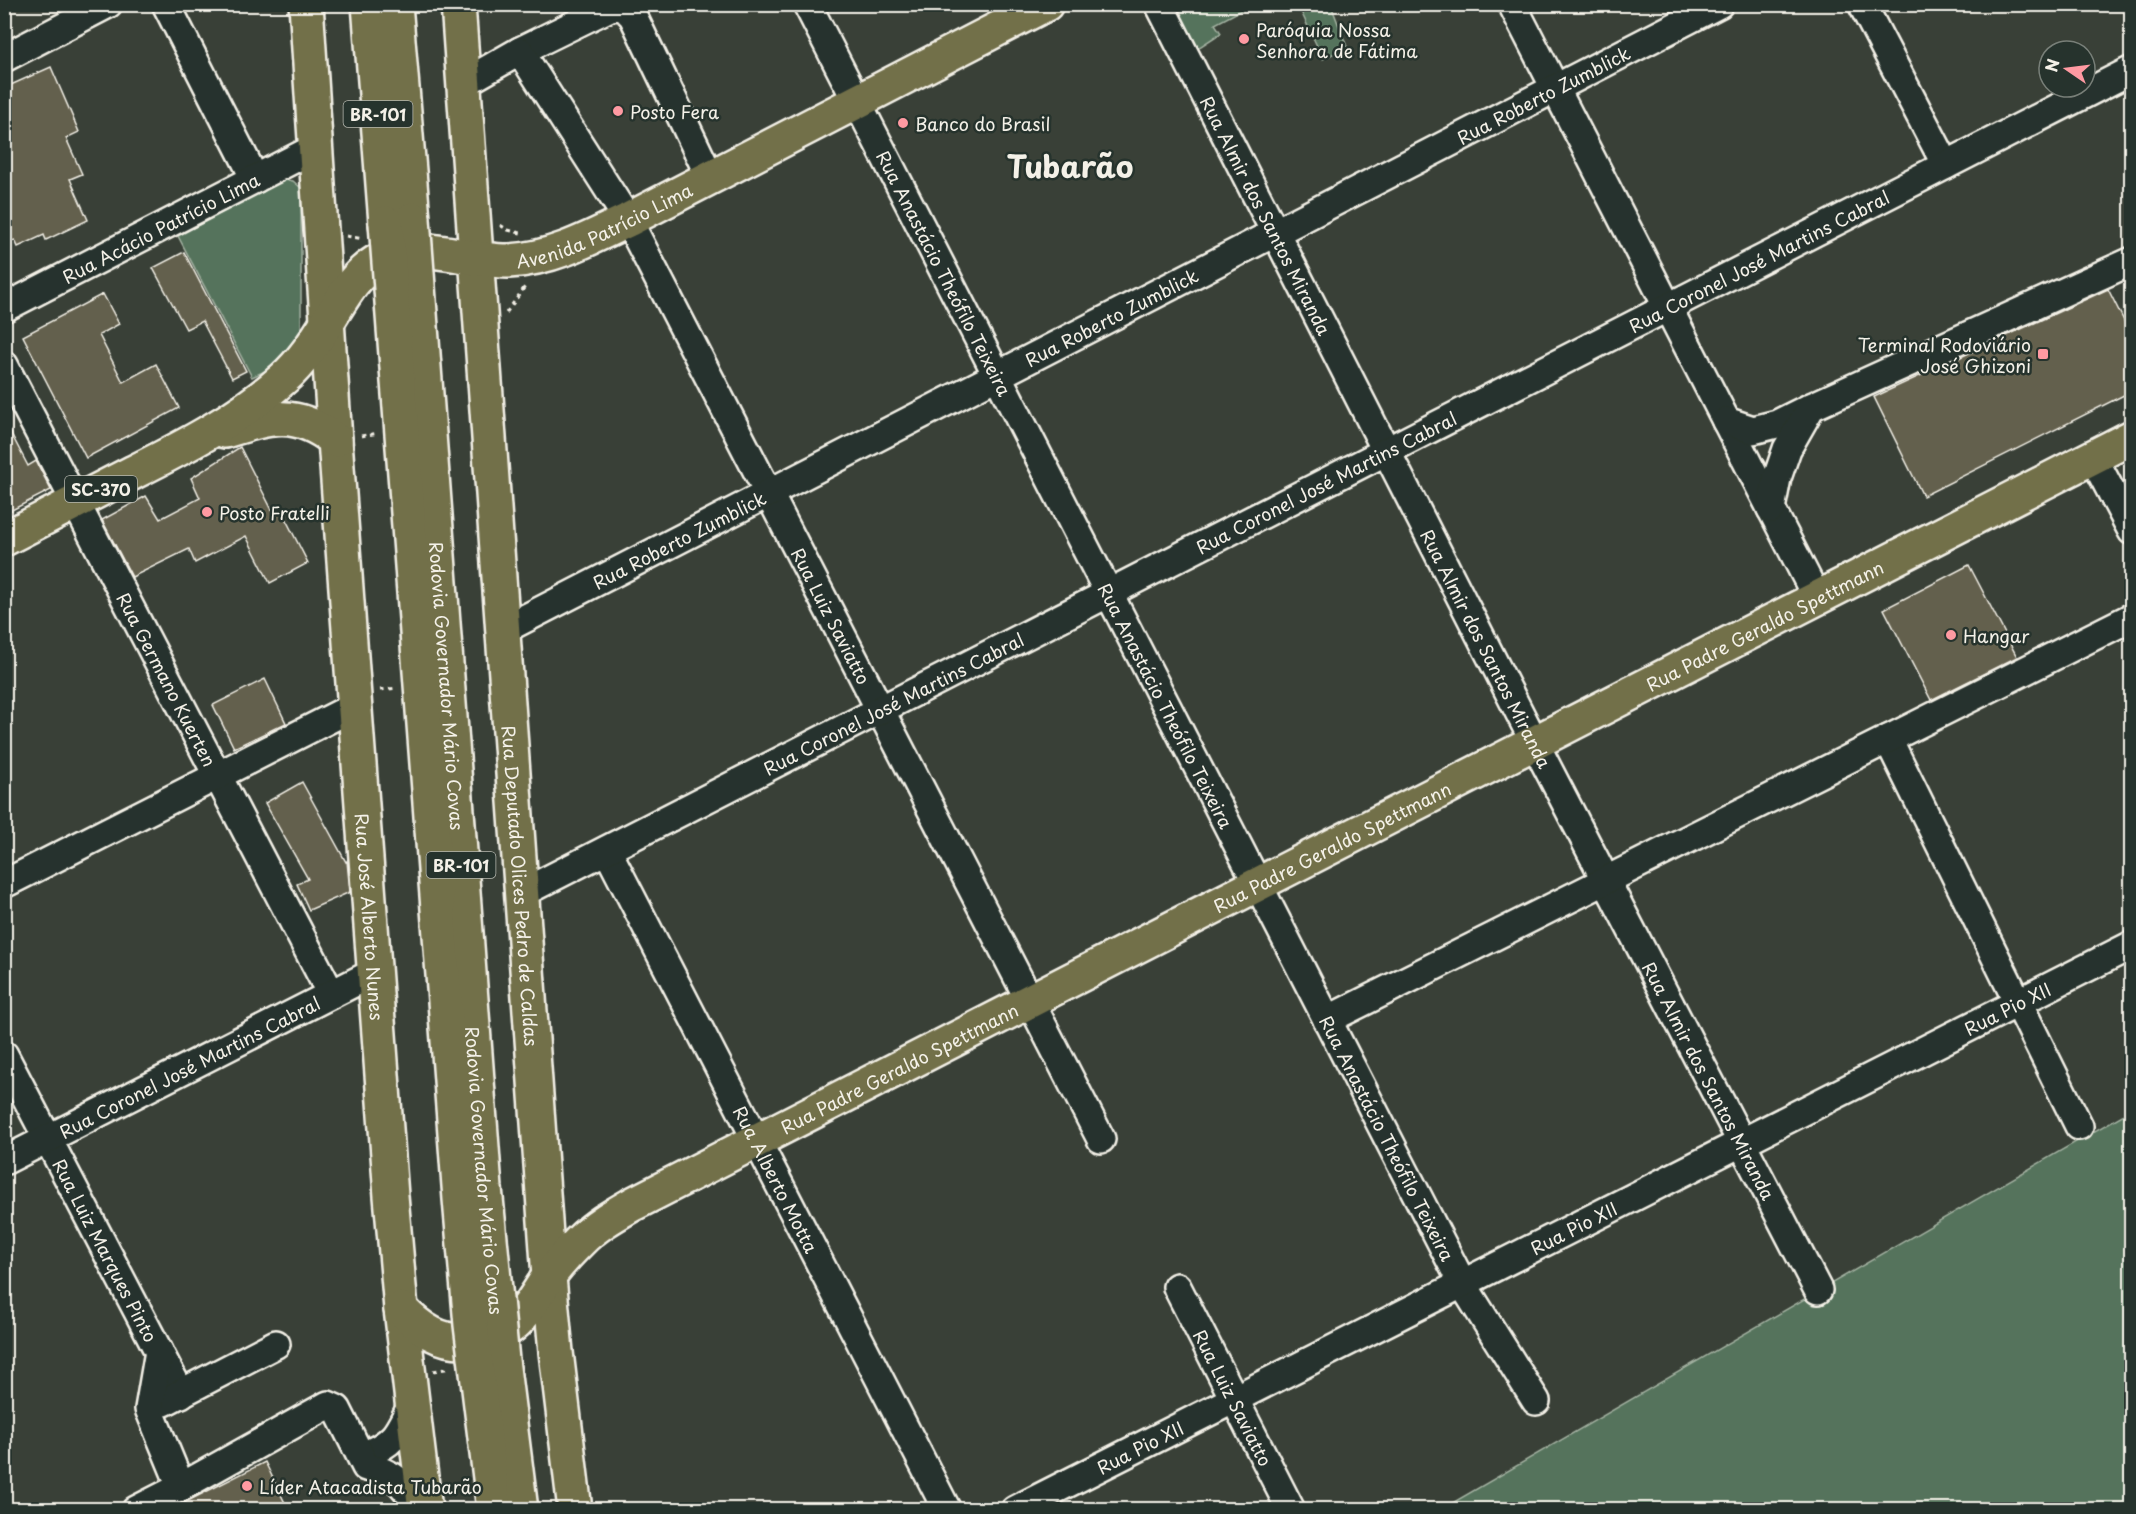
<svg xmlns="http://www.w3.org/2000/svg" width="2136" height="1514" viewBox="0 0 2136 1514" font-family="'Playpen Sans',sans-serif">
<rect width="100%" height="100%" fill="#394037"/>
<filter id="ink" filterUnits="userSpaceOnUse"><feTurbulence type="fractalNoise" baseFrequency=".0167" numOctaves="2"/><feDisplacementMap in="SourceGraphic" scale="12" xChannelSelector="R" yChannelSelector="G"/><feConvolveMatrix kernelMatrix="1 2 1 2 8 2 1 2 1" color-interpolation-filters="sRGB"/></filter>
<g filter="url(#ink)">
<path fill="#54735c" stroke="#a4b2a2" stroke-width="1.5" d="M1174,5h77l-36,19 6,9 -26,17z
M1298,5h33l16,42 -24,12z
M283,180l10,1 8,7v159l-12,13 -37,17 -74,-141z
M2131,1110v399h-689z"/>
<path fill="#64604d" stroke="#f4f1e8" stroke-width="1.5" d="M51,67l28,65 -13,6 16,36 -12,5 18,41 -42,20 -2,-5 -26,12 -3,-7 -11,4v-156z
M184,252l62,119 -14,7 -30,-57 -16,8 -33,-61z
M2108,289l24,48v54l-209,105 -49,-99z
M103,294l16,30 -20,11 24,47 33,-18 23,44 -93,50 -63,-122z
M4,420l24,46 8,-5 15,29 -47,24z
M240,447l32,63 7,-4 29,57 -38,20 -24,-47 -51,27 -6,-14 -57,28 -30,-57 44,-24 14,23 40,-21 -9,-20z
M1969,565l48,92 -86,43 -47,-91z
M265,679l21,44 -52,25 -21,-43z
M302,782l44,80 1,-1 3,31 -41,18 -12,-26 11,-5 -43,-76z
M265,1462l23,47h-116z"/>
<g fill="none" stroke-linecap="round" stroke-linejoin="round">
<defs>
<g id="minor">
<path d="M166,4l89,175"/>
<path id="s1" d="M807,4l655,1279 74,118"/>
<path id="s2" d="M1159,4l387,761 272,525"/>
<path d="M1512,4l305,594"/>
<path d="M1862,4l84,161"/>
<path d="M520,51l92,-45 12,1 9,9 77,161"/>
<path d="M4,58l104,-54"/>
<path id="s3" d="M464,83l56,-32 108,169 473,919"/>
<path id="s4" d="M4,308l313,-161"/>
<path id="s5" d="M4,365l327,629"/>
<path d="M1726,421l27,9 24,-6 34,-17"/>
<path d="M2093,457l39,74"/>
<path d="M1771,509l6,-31 10,-29 24,-42 321,-146"/>
<path id="s6" d="M503,630l1216,-626"/>
<path d="M1888,739l191,387"/>
<path id="s7" d="M607,850l340,660"/>
<path d="M4,884l351,-178"/>
<path id="s8" d="M522,893l1610,-823"/>
<path d="M1327,1020l805,-403"/>
<path id="s9" d="M4,1055l177,339"/>
<path id="s10" d="M4,1161l371,-189"/>
<path id="s11" d="M1177,1287l114,223"/>
<path d="M164,1402l112,-58"/>
<path d="M362,1456c32,-12 36,-22 50,-52"/>
<path d="M181,1487l147,-82 9,4 29,58c31,6 38,18 55,43"/>
<path d="M136,1510l45,-23 -32,-78 10,-58"/>
<path id="s12" d="M1015,1510l1117,-565"/>
</g>
<g id="major">
<path id="s13" d="M306,4l29,436 56,756 10,113 24,201"/>
<path id="s14" d="M458,4l91,1273 7,75 19,158"/>
<path d="M225,431c45,-14 71,-22 110,9"/>
<path id="s15" d="M4,539c44,-23 87,-45 130,-67 52,-26 106,-54 150,-94 18,-16 31,-36 44,-57 14,-22 25,-45 48,-59 42,-26 88,0 133,-1 43,-2 82,-23 119,-41l418,-216"/>
<path id="s16" d="M401,1309c19,20 39,34 68,32 46,-4 55,-27 78,-62 9,-13 22,-27 33,-38 16,-16 34,-26 53,-37l1499,-767"/>
</g>
<path id="highway" d="M369,4l17,219
M395,4l18,215"/>
</defs>
<use href="#minor" stroke="#f4f1e8" stroke-width="32"/>
<use href="#major" stroke="#f4f1e8" stroke-width="38"/>
<use href="#highway" stroke="#f4f1e8" stroke-width="38"/>
<path stroke="#f4f1e8" stroke-width="3" stroke-dasharray="4.5 4.5" stroke-linecap="butt" d="M500,225l8,5 13,3
M346,236l17,3
M506,313l21,-29
M361,436l17,-3
M380,690l17,-2
M433,1371l17,-3"/>
<use href="#minor" stroke="#26332d" stroke-width="27"/>
<use href="#major" stroke="#726f4a" stroke-width="33"/>
<use href="#highway" stroke="#726f4a" stroke-width="33"/>
<defs>
<g id="highway-bridge">
<path id="s17" d="M413,219l72,969 17,172 19,150"/>
<path d="M386,223l74,976 11,126 23,185"/>
</g>
</defs>
<use href="#highway-bridge" stroke="#f4f1e8" stroke-width="38" stroke-linecap="butt"/>
<use href="#highway-bridge" stroke="#726f4a" stroke-width="33"/>
</g>
</g>
<g fill="#ff9aa2" stroke="#26332d" stroke-width="2">
<circle cx="1244" cy="39" r="6"/>
<circle cx="618" cy="111" r="6"/>
<circle cx="903" cy="123" r="6"/>
<rect x="2037" y="348" width="12" height="12" rx="3"/>
<circle cx="207" cy="512" r="6"/>
<circle cx="1951" cy="635" r="6"/>
<circle cx="247" cy="1486" r="6"/>
</g>
<g text-anchor="middle" dominant-baseline="central" stroke-width="5" stroke-linejoin="round" paint-order="stroke">
<g fill="#26332d" stroke="#b6b8b0" stroke-width="1.5">
<rect x="343.5" y="101" width="69" height="26" rx="4.5"/>
<rect x="65" y="476" width="72" height="26" rx="4.5"/>
<rect x="426.5" y="852" width="69" height="26" rx="4.5"/>
</g>
<g font-size="16" font-weight="bold" fill="#f4f1e8">
<text x="378" y="114">BR-101</text>
<text x="101" y="489">SC-370</text>
<text x="461" y="865">BR-101</text>
</g>
<g font-size="18" fill="#f4f1e8" stroke="#26332d" text-anchor="start">
<text x="1256" y="29">Paróquia Nossa<tspan x="1256" dy="21">Senhora de Fátima</tspan></text>
<text x="630" y="111">Posto Fera</text>
<text x="915" y="123">Banco do Brasil</text>
<text x="2031" y="344" text-anchor="end">Terminal Rodoviário<tspan x="2031" dy="21">José Ghizoni</tspan></text>
<text x="219" y="512">Posto Fratelli</text>
<text x="1963" y="635">Hangar</text>
<text x="259" y="1486">Líder Atacadista Tubarão</text>
</g>
<g font-size="18" fill="#f4f1e8" stroke="#26332d">
<text stroke="none"><textPath href="#s6" startOffset="1170">Rua Roberto Zumblick</textPath></text>
<text stroke="none"><textPath href="#s2" startOffset="237">Rua Almir dos Santos Miranda</textPath></text>
<text stroke="none"><textPath href="#s15" startOffset="711">Avenida Patrício Lima</textPath></text>
<text stroke="none"><textPath href="#s4" startOffset="176">Rua Acácio Patrício Lima</textPath></text>
<text stroke="none"><textPath href="#s8" startOffset="1389">Rua Coronel José Martins Cabral</textPath></text>
<text stroke="none"><textPath href="#s1" startOffset="302">Rua Anastácio Theófilo Teixeira</textPath></text>
<text stroke="none"><textPath href="#s6" startOffset="684">Rua Roberto Zumblick</textPath></text>
<text stroke="none"><textPath href="#s8" startOffset="903">Rua Coronel José Martins Cabral</textPath></text>
<text stroke="none"><textPath href="#s6" startOffset="198">Rua Roberto Zumblick</textPath></text>
<text stroke="none"><textPath href="#s3" startOffset="710">Rua Luiz Saviatto</textPath></text>
<text stroke="none"><textPath href="#s16" startOffset="1569">Rua Padre Geraldo Spettmann</textPath></text>
<text stroke="none"><textPath href="#s2" startOffset="723">Rua Almir dos Santos Miranda</textPath></text>
<text stroke="none"><textPath href="#s5" startOffset="354">Rua Germano Kuerten</textPath></text>
<text stroke="none"><textPath href="#s17" startOffset="468">Rodovia Governador Mário Covas</textPath></text>
<text stroke="none"><textPath href="#s8" startOffset="417">Rua Coronel José Martins Cabral</textPath></text>
<text stroke="none"><textPath href="#s1" startOffset="788">Rua Anastácio Theófilo Teixeira</textPath></text>
<text stroke="none"><textPath href="#s16" startOffset="1083">Rua Padre Geraldo Spettmann</textPath></text>
<text stroke="none"><textPath href="#s14" startOffset="884">Rua Deputado Olices Pedro de Caldas</textPath></text>
<text stroke="none"><textPath href="#s13" startOffset="915">Rua José Alberto Nunes</textPath></text>
<text stroke="none"><textPath href="#s12" startOffset="1112">Rua Pio XII</textPath></text>
<text stroke="none"><textPath href="#s10" startOffset="208">Rua Coronel José Martins Cabral</textPath></text>
<text stroke="none"><textPath href="#s16" startOffset="597">Rua Padre Geraldo Spettmann</textPath></text>
<text stroke="none"><textPath href="#s2" startOffset="1209">Rua Almir dos Santos Miranda</textPath></text>
<text stroke="none"><textPath href="#s1" startOffset="1274">Rua Anastácio Theófilo Teixeira</textPath></text>
<text stroke="none"><textPath href="#s17" startOffset="954">Rodovia Governador Mário Covas</textPath></text>
<text stroke="none"><textPath href="#s7" startOffset="370">Rua Alberto Motta</textPath></text>
<text stroke="none"><textPath href="#s12" startOffset="626">Rua Pio XII</textPath></text>
<text stroke="none"><textPath href="#s9" startOffset="220">Rua Luiz Marques Pinto</textPath></text>
<text stroke="none"><textPath href="#s11" startOffset="124">Rua Luiz Saviatto</textPath></text>
<text stroke="none"><textPath href="#s12" startOffset="140">Rua Pio XII</textPath></text>
</g>
<g font-size="30" font-weight="bold" fill="#f4f1e8" stroke="#26332d">
<text x="1070" y="165">Tubarão</text>
</g>
</g>
<rect width="2136" height="1514" fill="none" stroke="#26332d" stroke-width="24"/>
<rect x="12" y="12" width="2112" height="1490" fill="none" stroke="#f4f1e8" stroke-width="2" filter="url(#ink)"/>
<g transform="translate(2067 69) rotate(284)"><circle r="28" fill="#26332d" stroke="#787f78" stroke-width="1.5"/>
<path d="M0-4.5L10 22L0 15L-10 22Z" fill="#ff9aa2"/>
<text y="-9" font-size="16" font-weight="bold" text-anchor="middle" fill="#f4f1e8">N</text>
</g>
</svg>
